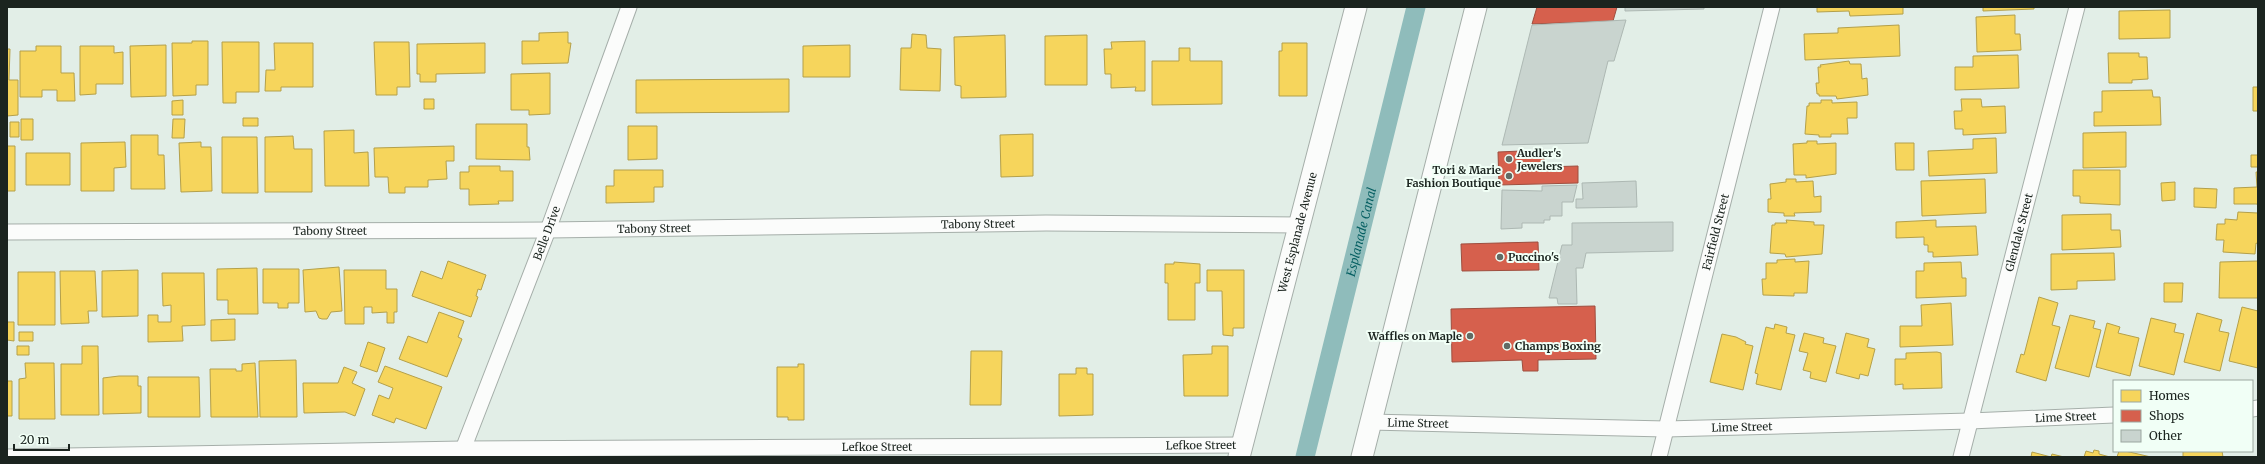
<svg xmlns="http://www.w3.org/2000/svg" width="2265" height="464" viewBox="0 0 2265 464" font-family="Merriweather,serif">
<rect width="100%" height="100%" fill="#e2eee7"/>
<path fill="#f6d55c" stroke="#b4a04a" d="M1817,7h86v7l-53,2 -1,-5 -32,1z
M1983,7h51v2l-51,2z
M2170,10v28l-51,1v-28z
M2015,15v19h5l1,16 -44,2 -1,-35z
M1899,25l1,31 -95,4 -1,-26 34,-1v-5z
M568,32v11h3l-3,20 -46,1v-23h17v-8z
M912,34l14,1 1,13 14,1 -1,42 -40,-1 1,-42h10z
M1005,35l1,62 -45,1v-12l-6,-1 -1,-48z
M1087,35v50h-42v-49z
M192,41h16v44h-12v10l-23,1 -1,-53h20z
M1145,41v50h-10l1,-4 -25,1v-14h-6l-1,-25h8l-1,-7z
M222,42h37v50h-23v11h-13z
M374,42h35l1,45h-13v8h-21z
M274,43h39v44h-32v4h-16l1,-21h9z
M485,43v30l-49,1v8h-16v-8h-3v-30z
M1282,43h25v53h-28v-45h3z
M166,45v51l-35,1 -1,-51z
M850,45v32h-47v-31z
M36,46h25v27h13l1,28h-18v-11h-15v7h-22v-46h16z
M80,46h34v7l9,-1v32h-27v10l-16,1z
M1179,48h11v13h32v43l-70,1v-44h27z
M7,49h3l-1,31h9v35l-11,1z
M2108,53h31v4h8l1,22 -16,1v3h-23z
M2018,55l1,33 -64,2v-23h18v-11z
M1849,61l1,3h11l1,15 5,-1 1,17 -31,4 -1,-3h-17v-2h-2l-1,-11h3l-1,-16h3l-1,-2z
M550,73v41l-21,1v-5h-18v-36z
M789,79v33l-153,1v-33z
M2253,87h5v24h-5z
M2152,90l1,7h7l1,28 -67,1v-14h8v-21z
M424,99h10v10h-10z
M1961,99h20l1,8 23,-1 1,27 -43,2v-6h-8l-1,-18h8z
M183,100v15h-11v-14z
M1821,100h11v3l25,-1v16h-10l1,16h-17v3h-12v-2l-14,-1 2,-28h2v-3h12z
M243,118h15v8h-15z
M21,119h12v21h-12z
M173,119h12l-1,19h-12z
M10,122h9v15h-9z
M476,124h51v23h2l1,13 -54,-1z
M628,126h29v33l-29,1z
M354,130v23l14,-1 1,34h-44l-1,-55z
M2126,132v35l-43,1v-35z
M1033,134v42l-32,1 -1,-42z
M131,135h27v20h6l1,34h-34z
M293,136l1,13h18v43h-47v-55z
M222,137h35l1,56h-36z
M1996,138l1,35 -68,3 -1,-25 45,-2v-10z
M1807,141h10v3l19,-1v31l-30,4v-3h-12l-1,-31 14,-1z
M125,142l1,25 -12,1v23h-33v-48z
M201,142v5h10l1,44 -31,1 -2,-49z
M1895,143h19v27h-18z
M7,146h8v45h-8z
M454,146v15h-8l1,18 -19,1v7h-23v6h-16l-1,-16h-13l-1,-29z
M26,153h44v32h-44z
M2251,155h7v12h-7z
M469,166h31v5h13v30h-15l1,3 -30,1v-16h-9v-17h9z
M614,170h49v17h-9v15l-48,1v-17h8z
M2073,170h47v35l-40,-2v-7h-7z
M2256,172h2v34l-1,-2h-23v-16l23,-1z
M1786,179h10v3l17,-1 1,16 7,-1v16l-27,1 1,3h-11v-3l-16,-1v-13h3l-1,-15 16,-2z
M1985,179l1,34 -64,3 -1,-35z
M2175,182v18l-13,1 -1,-18z
M2194,188l23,1 -1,19 -22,-1z
M2238,212l20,1v31l-2,-1 -1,11 -32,-2 1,-12h-8l1,-16h8v-5l12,1z
M2111,214v16h9l1,17 -59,3v-35z
M1786,220l28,2v3h10l-2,29 -36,3 -1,-3 -15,-1 2,-28h3v-2h12z
M1936,220v7l40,-1 2,29 -45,2v-5h-5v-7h-4v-8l-28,1v-16z
M2114,253l1,27 -38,1v8l-26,1v-36z
M1795,259v3l14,-1 -2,32h-13v3l-31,-1 -1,-16h4v-16h11v-3z
M448,261l38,14 -5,15 -3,-1 -2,7 2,1 -7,20 -59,-21 9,-25 21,8z
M2258,261v37h-39l1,-36z
M1174,262l26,2v19h-5v37h-27v-37h-3v-19h9z
M1961,262l1,16h4v18l-50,2v-27h8v-8z
M339,267l3,44 -11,1 -4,7h-5l-3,-1 -3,-7 -11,1 -2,-42z
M257,268l1,46h-30v-14h-11v-31z
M263,269h36v34h-11v5h-10v-5h-15z
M138,270v46l-36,1v-46z
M344,270h42v19h11v23h-3v11h-7v-11l-15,1v-6h-8v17h-19z
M1207,270h37v58h-11v8l-10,-1 -1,-44h-15z
M60,271h35l2,40h-9l1,12 -28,1z
M18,272h37v53h-37z
M162,273h42l1,52 -23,1 1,15 -35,1v-27h10v7h13v-17l-8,1z
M2164,283h19l-1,19h-18z
M2039,297l19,6 -6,22 8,2 -14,54 -30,-9 5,-18 3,1z
M1951,303l2,42 -53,2v-21h22l-1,-21z
M2242,307l16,4v57l-29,-7z
M439,312l25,9 -6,16 4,2 -15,38 -48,-18 9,-23 19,7z
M2197,313l25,7 -3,11 10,2 -9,38 -36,-9z
M2070,315l25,6 -2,7 8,2 -12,47 -34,-9z
M2151,318l25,6 -2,8 10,2 -10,41 -35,-9z
M235,319v21l-24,1v-21z
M7,322h7v19l-7,-1z
M2107,323l13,4 -2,6 21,5 -9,38 -34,-9z
M1775,324l12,3 -1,6 9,2 -14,55 -25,-6 2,-10 -3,-1 11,-46 8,2z
M19,332h14v9h-14z
M1804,333l20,5 -1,5 13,3 -10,36 -16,-4 1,-6 -8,-2 5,-17 -9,-2z
M1846,333l23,6 -2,8 8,2 -7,27 -8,-2 -1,5 -23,-6z
M1722,334l14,3 10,5 -1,2 8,2 -10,44 -33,-8z
M368,342l17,6 -8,24 -17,-6z
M17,346h12v9h-12z
M82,346h16l1,69h-38v-51h21z
M1212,346h16v50h-44l-1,-41 29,-1z
M971,351h31l-1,54h-31z
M1937,352l4,1 1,35 -39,1v-5l-8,1v-26h11v-6z
M296,360l1,57h-37l-1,-56z
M25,363h29l1,56h-36v-40l7,-1z
M255,363l3,54h-47l-1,-48h26v2h6v-7z
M798,364h6v56h-16v-3h-11v-50h21z
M385,366l57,21 -16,42 -30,-11 -2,5 -22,-8 7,-20 10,4 4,-11 -15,-6z
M344,367l13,5 -5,11 13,6 -10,27 -10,-4 -41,1 -1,-30h35z
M1076,368h11v6h6v41l-34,1v-42h17z
M119,376h19v10h3v27l-38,1v-36z
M148,377h51l1,40h-52z
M7,381h5v35h-5z
M2094,450l5,1v3l11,3h-26l2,-6 7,2z
M2119,451h6l26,6h-34z
M2183,451h39l1,6h-40z
M2032,452l19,5 1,-3 12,3h-33z"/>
<path fill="#d6604d" stroke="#9e4e3f" d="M1537,7h80l-4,14 -81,3z
M1544,150v17l34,-1v17l-79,2 -1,-33z
M1538,242l1,28 -77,1 -1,-27z
M1595,306l1,53 -58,1v11h-15l-1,-11 -70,2 -1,-53z"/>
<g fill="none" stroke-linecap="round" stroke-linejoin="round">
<path stroke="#8fbcbb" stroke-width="19" id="s1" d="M1305,457l111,-450"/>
</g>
<path fill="#c9d4cf" stroke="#adb8b3" d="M1625,7h79v2l-79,2z
M1626,20l-12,41h-6l-20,82 -86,2 30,-120z
M1636,181l1,26 -61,1v-9h7l-1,-16z
M1577,185l-4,17h-11v14h-12v4h-6v3h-22v5l-21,1 1,-39 40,1v-5z
M1673,222v29l-87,2 -3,15h-7l1,36h-19l-1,-6h-8l13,-53h10v-22z"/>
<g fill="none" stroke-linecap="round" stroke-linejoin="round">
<defs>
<g id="minor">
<path id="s2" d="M7,232l541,-2 498,-7 254,2"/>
<path d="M2252,409l6,-1"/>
<path id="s3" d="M1370,422l296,7 304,-8 144,-6"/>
<path id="s4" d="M7,457l456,-8 779,-4"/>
<path id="s5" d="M460,457l88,-227 81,-223"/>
<path id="s6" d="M1659,457l113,-450"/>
<path id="s7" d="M1961,457l116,-450"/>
</g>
<g id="secondary">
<path id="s8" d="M1239,457l117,-450"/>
<path d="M1362,457l114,-450"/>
</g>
</defs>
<use href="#minor" stroke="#a5aea9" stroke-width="17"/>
<use href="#secondary" stroke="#a5aea9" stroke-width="23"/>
<use href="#minor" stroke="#fbfcfb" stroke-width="15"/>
<use href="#secondary" stroke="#fbfcfb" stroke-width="21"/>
</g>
<g fill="#616b65" stroke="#f1fff6" stroke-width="1.5">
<circle cx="1509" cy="159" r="4"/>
<circle cx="1509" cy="176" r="4"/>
<circle cx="1500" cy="257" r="4"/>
<circle cx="1470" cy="336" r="4"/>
<circle cx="1507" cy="346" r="4"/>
</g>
<g text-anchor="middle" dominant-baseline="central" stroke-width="4" stroke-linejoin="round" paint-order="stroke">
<g font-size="11" font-weight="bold" fill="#1b241f" stroke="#f1fff6" text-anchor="start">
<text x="1517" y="153">Audler's<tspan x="1517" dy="13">Jewelers</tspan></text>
<text x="1501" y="170" text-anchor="end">Tori &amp; Marie<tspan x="1501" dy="13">Fashion Boutique</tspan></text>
<text x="1508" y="257">Puccino's</text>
<text x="1462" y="336" text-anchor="end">Waffles on Maple</text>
<text x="1515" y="346">Champs Boxing</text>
</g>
<g font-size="11" fill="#1b241f" stroke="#f1fff6">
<text stroke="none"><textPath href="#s2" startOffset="971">Tabony Street</textPath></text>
<text stroke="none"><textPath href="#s2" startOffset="647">Tabony Street</textPath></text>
<text stroke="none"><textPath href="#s2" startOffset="323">Tabony Street</textPath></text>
<text stroke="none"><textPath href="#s8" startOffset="232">West Esplanade Avenue</textPath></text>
<text stroke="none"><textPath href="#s6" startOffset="232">Fairfield Street</textPath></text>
<text stroke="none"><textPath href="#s7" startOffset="232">Glendale Street</textPath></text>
<text stroke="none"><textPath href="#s5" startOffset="240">Belle Drive</textPath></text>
<text stroke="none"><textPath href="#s3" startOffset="696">Lime Street</textPath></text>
<text stroke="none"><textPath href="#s3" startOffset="48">Lime Street</textPath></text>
<text stroke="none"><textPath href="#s3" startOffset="372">Lime Street</textPath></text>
<text stroke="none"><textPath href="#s4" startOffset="1194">Lefkoe Street</textPath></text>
<text stroke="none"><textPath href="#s4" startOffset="870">Lefkoe Street</textPath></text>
</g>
<g font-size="12" font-style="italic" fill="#065f62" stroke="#f1fff6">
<text stroke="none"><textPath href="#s1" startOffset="232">Esplanade Canal</textPath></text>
</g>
</g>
<rect width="2265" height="464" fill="none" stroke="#1b241f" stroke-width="16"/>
<rect x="2113" y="380" width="140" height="72" fill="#f1fff6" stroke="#9ba7a0"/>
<rect x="2121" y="390" width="20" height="12" fill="#f6d55c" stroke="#9ba7a0"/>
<text x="2149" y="400" font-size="12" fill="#1b241f">Homes</text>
<rect x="2121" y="410" width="20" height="12" fill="#d6604d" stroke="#9ba7a0"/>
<text x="2149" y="420" font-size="12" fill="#1b241f">Shops</text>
<rect x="2121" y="430" width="20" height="12" fill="#c9d4cf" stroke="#9ba7a0"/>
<text x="2149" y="440" font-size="12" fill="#1b241f">Other</text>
<path d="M14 444v6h55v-6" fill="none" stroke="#1b241f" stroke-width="2"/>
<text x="20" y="444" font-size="12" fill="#1b241f" stroke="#f1fff6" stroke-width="3" paint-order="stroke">20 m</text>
</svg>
